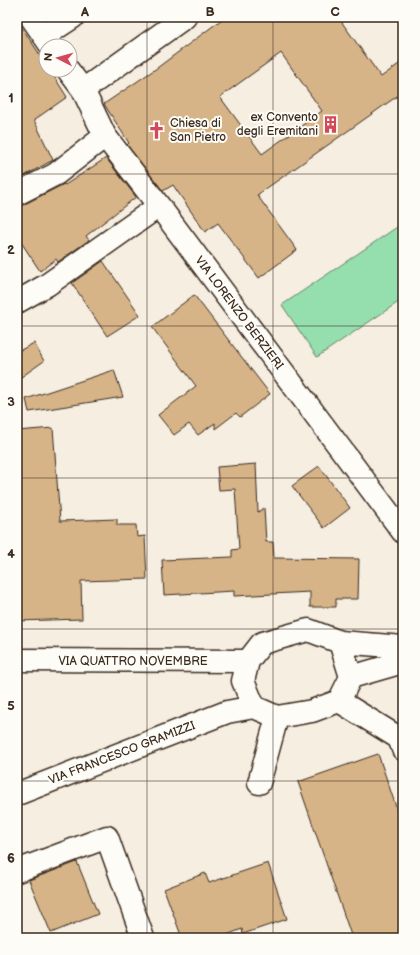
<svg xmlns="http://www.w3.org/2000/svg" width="420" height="955" viewBox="0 0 420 955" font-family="'Balsamiq Sans',sans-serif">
<rect width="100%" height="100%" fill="#f5eee1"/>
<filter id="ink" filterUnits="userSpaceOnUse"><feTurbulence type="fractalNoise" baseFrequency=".025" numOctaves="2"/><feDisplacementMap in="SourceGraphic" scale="8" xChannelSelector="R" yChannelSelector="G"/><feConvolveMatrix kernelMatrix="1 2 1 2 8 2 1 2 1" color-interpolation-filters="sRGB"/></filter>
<g filter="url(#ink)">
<path fill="#95dead" stroke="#688466" d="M403,223v76l-86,58 -35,-52z"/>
<path fill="#d6b488" stroke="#3b2a1e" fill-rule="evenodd" d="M225,17h113l43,60 22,-16v31l-146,103 40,55 -38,28 -41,-55 -13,9 -32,-47 -10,6 -36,-46 2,-2 -25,-39 53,-36zM281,53l41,58 -60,43 -42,-57z
M17,20l29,44v6h4l17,27 -33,23 19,40 -36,20z
M106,158l30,39 -50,39 3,4 -31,22 -2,-3 -16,12 -23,-35v-30l6,-1 41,-21 1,1z
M103,261l37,54 -33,21 -35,-53z
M194,295l76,99 -30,23 -4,-4 -21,16v-6l-17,12 -9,-11 -15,11 -16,-20 38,-29 -44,-59z
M34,343l10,18 -27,19v-28z
M114,370l9,27 -94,15 -3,-13z
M53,428l7,93 57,-2v6h19l1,12 8,-1 2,43 -66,2 1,38 -65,2v-190z
M256,464l2,48 6,-4 2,34h7l1,16 85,1 -1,40h-22v8h-26v-15l-76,4v-5l-70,4 -2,-35 70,-3v-7l7,-1 -4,-60 -16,1 -2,-23z
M319,466l31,42 -26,20 -32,-42z
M378,754l25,73v111h-51l-54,-156z
M77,862l21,52 -47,19 -22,-53z
M268,863l19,56 -44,15 -1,-5 -23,9h-37l-18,-49 41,-16 4,10z"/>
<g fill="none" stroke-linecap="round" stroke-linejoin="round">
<defs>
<path id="minor" d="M31,17l20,29
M44,36l29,-19
M68,70l15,20 22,46 54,70 244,326
M83,90l102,-73
M17,194l39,-20 49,-38
M17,302l30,-17 112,-79
M17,660l231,1
M339,701l60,37 4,11
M259,783l18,-66
M17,871l90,-34 36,101"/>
<path id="secondary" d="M340,642l63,5
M351,677l52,-15
M17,794l210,-82 27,-5 23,10 35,-6 27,-10 12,-24 -11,-35 -32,-12 -46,13 -14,18 -5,20 11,26"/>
</defs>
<use href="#minor" stroke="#3b2a1e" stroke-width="25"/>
<use href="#secondary" stroke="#3b2a1e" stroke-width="25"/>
<use href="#minor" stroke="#fdfcf7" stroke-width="22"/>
<use href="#secondary" stroke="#fdfcf7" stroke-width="22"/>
</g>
</g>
<path fill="none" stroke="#3b2a1e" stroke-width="1" stroke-opacity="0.55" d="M147,17v921M273,17v921M17,174h386M17,326h386M17,478h386M17,629h386M17,781h386"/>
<defs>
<symbol id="building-bare" viewBox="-9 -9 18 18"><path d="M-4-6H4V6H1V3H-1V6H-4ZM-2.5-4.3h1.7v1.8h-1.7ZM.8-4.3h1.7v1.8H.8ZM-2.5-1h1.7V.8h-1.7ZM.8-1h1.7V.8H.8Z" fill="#d1495b" stroke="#fdfcf7" stroke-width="2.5" paint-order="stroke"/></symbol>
<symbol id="church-bare" viewBox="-9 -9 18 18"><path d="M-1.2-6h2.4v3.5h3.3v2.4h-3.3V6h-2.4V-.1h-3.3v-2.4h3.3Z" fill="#d1495b" stroke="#fdfcf7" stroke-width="2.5" paint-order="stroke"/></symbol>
</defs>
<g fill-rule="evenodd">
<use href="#building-bare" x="318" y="112" width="25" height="25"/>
<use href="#church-bare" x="144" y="118" width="25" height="25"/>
</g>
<g text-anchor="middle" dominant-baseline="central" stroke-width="4" stroke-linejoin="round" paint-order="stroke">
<g font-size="12" fill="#3b2a1e" stroke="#fdfcf7" text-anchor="end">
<text x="318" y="117">ex Convento<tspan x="318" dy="14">degli Eremitani</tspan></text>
<text x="170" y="123" text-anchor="start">Chiesa di<tspan x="170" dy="14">San Pietro</tspan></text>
</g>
<g font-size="12" fill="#3b2a1e" stroke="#fdfcf7">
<text transform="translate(239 313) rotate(53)">VIA LORENZO BERZIERI</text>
<text x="133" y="661">VIA QUATTRO NOVEMBRE</text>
<text transform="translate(122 753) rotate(-21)">VIA FRANCESCO GRAMIZZI</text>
</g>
</g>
<rect width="420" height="955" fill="none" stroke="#fdfcf7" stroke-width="44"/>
<g transform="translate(58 58) rotate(276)"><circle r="19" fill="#fdfcf7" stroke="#afa8a0"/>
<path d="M0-3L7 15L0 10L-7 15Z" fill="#d1495b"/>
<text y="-6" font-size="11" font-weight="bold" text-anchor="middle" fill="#3b2a1e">N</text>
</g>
<rect x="22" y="22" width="376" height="911" fill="none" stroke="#3b2a1e" stroke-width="1.5"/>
<g font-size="13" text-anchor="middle" font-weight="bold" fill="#3b2a1e">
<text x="85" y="16">A</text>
<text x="210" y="16">B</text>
<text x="335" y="16">C</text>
<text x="11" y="102">1</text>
<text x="11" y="254">2</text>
<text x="11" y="406">3</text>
<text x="11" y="558">4</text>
<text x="11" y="710">5</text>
<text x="11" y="862">6</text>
</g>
</svg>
